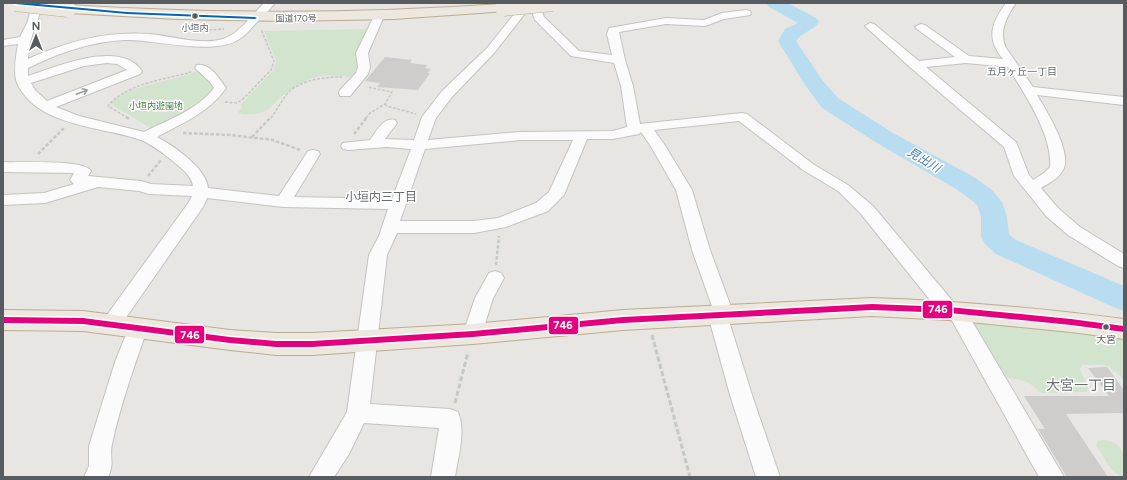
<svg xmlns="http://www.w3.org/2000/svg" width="1127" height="480" viewBox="0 0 1127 480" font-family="Figtree,'Noto Sans JP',sans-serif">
<rect width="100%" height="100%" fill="#e8e6e2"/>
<path fill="#d2e3ce" d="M371,29l-10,39 -5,10c-15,-2 -29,-5 -43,0 -10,3 -19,9 -27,15 -15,11 -15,21 -36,21 -5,1 -8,1 -12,-2l4,-4 -1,-4 33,-34 2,-10 -12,-29z
M200,70l13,13 2,5 -6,12 -55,30 -43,-26c12,-16 48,-21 65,-26 8,-2 16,-5 24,-8z
M977,321l147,17v42c-17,-18 -19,-15 -42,-15l-2,4 8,19 -2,4 -44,1c-6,-3 -8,-7 -13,-10 -6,-4 -16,-3 -24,-7l-31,-51z
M1104,440c23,3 20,19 20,37 -13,-2 -21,-22 -28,-32l2,-4z"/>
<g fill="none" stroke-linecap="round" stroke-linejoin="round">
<path fill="#b8ddf1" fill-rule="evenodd" d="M766,3h22l28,15 3,4c-6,9 -17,10 -23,19l27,40 15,17 55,35 81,44 18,13 10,12 5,15 2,17 7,6 108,46v25l-11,-4 -117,-53 -11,-10 -4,-7v-20l-4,-12 -3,-3 -18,-13 -79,-46 -55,-35 -17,-23 -27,-44 7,-12 13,-6 -29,-16z"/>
</g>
<path fill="#cfcdcb" d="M385,57l27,3 -2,3 17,2 -2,3 6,1 -3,4h2l-12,17 -41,-3 3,-4 -15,-2z
M1107,367l17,23v26l-2,-3 -56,1 42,63h-41l-29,-48h7l-21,-33h85l-21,-28z"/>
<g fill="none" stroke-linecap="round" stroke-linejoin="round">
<defs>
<path id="minor" d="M32,3h10c-3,20 -14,35 -14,56 38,-17 77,-28 119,-25 24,1 52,12 76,5 16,-5 29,-24 41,-36h11c-5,7 -12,13 -19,20 -5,5 -9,11 -15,15 -25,19 -85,1 -117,2 -35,2 -65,13 -96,28v8c28,-9 92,-37 114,-5l-2,3 -84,33 23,9 65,16c24,-12 53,-22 70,-44l-4,-6 -15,-14 2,-3c12,-3 23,14 29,23 -17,25 -44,35 -69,49 16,8 50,32 51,51l71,8 29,-45 5,-1 5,1 2,3 -26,43 98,2 19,-50 -24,-2 -39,3 -5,-1 -2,-3 2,-3 27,-3c7,-9 13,-23 25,-20l2,3 -12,16 29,1 8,-23 20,-26 45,-43 32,-40 2,-5h18l5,14 35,34 33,4 -5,-21 2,-6 57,-10 38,2 18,-7 24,-3 4,1 1,2 -1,2 -26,4 -19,7 -39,-2 -47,8 6,28 8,26 7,38 102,-11 5,1 66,50 35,21 25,21 82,98 8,2 101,171h-25l-89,-160 -8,-2 -81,-101 -23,-23 -35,-21 -64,-49 -85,9 10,14 28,46 18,60 24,65 -5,6 23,74 28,82h-24l-26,-82 -22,-80 5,-6 -21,-59 -16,-60 -26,-45 -9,-13 -2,2 -26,5h-26l-23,56 -16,16 -42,16 -32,6h-77l-10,22 -17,149 80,5 8,3c8,19 0,45 -3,65h-24l8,-49 -75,-5 -15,31 -15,23h-25l38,-65 22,-157 10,-19 9,-27 -105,-2 -76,-9 -4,9 -85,122 -7,3 -7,-3 -3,-5 3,-5 85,-117 3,-6 -43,-2 -10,-3 -41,-4 -53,16 -42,2v-10l41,-2 30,-9 -4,-4 4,-7 -71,-1v-10c16,1 80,-3 88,9l-3,5 53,5 10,3 42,2c-2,-11 -11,-17 -19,-24 -10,-8 -21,-17 -33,-22 -39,-14 -104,-13 -124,-57 -4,-10 -1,-28 1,-39l-15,2v-6l17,-3 8,-16zM530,7l5,13 36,36 43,7 7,23 6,41 -14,4 -93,1 -92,8 8,-22 16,-21 43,-45zM107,63l10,1 10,6 -80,31 -12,-11 -4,-7 53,-17zM520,140h53l-24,52 -13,11 -38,15 -24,3h-74l25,-72z
M1006,3h10c-9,13 -18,29 -10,45l27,39 91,10v8l-87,-10c9,15 34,55 27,73 -4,10 -15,15 -23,20l17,20 22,19 44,27v14l-6,-2 -50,-31 -22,-19 -32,-40 -10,-29 -93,-79 -46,-42 5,-3 4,1 45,37 36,-4 -38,-28 -2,-2 6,-3 4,1 44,31 34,3c-17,-20 -12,-36 3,-56zM966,63l42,4c16,26 45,69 42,100l-6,6 -11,7 -4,-5 -13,-33 -90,-75z
M379,13l5,3 -16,37 2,14 -2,7 -18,22h-10l-1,-3 1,-3 16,-17 2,-6 -2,-14 18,-37z
M495,271l6,2 3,5 -11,20 -13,42 -7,2 -7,-2 -3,-6 12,-36 14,-25z
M138,319l7,3 3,5c-13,37 -28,79 -36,117 -3,13 3,19 -4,33h-24l5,-11v-20l26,-84 16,-40z"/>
<path id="highway" d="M503,4l5,1 2,3 -2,3 -114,8 -108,2 -109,-2 -109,-6 -5,-1 -2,-3 2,-3 5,-1c145,9 290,9 435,-1z
M872,298c84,3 168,10 252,21v20l-53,-7 -122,-12 -77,-4 -249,14 -150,14 -161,11h-36l-46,-5 -147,-19 -80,-1v-20l80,1 147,19 46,3h36l161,-9 150,-14z"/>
</defs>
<use href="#minor" stroke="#c3c3c3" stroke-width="2"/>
<use href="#highway" stroke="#bbac93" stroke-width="2"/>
<path stroke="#c4c9c5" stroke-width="1.5" stroke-dasharray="3 1.5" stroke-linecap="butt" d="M191,31l33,-2
M225,102l11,1 6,-3 29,-30 3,-9 -13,-32
M385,104l2,2 29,8
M128,118l-20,-12c19,-23 56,-26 83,-34
M271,118c6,-8 12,-21 20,-28 15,-11 33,-13 51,-13
M366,118l4,-5 15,-9 7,-12 -25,-5"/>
<path stroke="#c4c9c5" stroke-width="2.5" stroke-dasharray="3.5 2" stroke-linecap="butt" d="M126,117l3,2
M183,133l47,2 43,5 27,10
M354,134l13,-17
M252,137l19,-20
M38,154l26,-26
M148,176l13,-16
M496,265l3,-29"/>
<path stroke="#c4c9c5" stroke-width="3" stroke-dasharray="5 2.5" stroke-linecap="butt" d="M652,335l38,142
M455,403l13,-51"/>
<use href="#minor" fill="#fcfbfb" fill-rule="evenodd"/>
<use href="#highway" fill="#ece8df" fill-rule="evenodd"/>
<defs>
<path id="highway-bridge" d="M15,3l53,6
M503,8l50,-5"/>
</defs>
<use href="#highway-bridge" stroke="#bbac93" stroke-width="17" stroke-linecap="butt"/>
<use href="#highway-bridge" stroke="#ece8df" stroke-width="16"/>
<defs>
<path id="bus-1" d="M872,304l77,3 122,12 53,7v6l-53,-7 -122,-12 -77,-3 -249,13 -150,14 -161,10h-36l-46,-4 -147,-19 -80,-1v-6l80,1 147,19 46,4h36l161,-10 150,-14z"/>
<path id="bus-2" d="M13,3h14l100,9 128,5 2,1 -2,1 -128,-5 -112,-10z"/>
</defs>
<use href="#bus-1" stroke="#fff" stroke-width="3"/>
<use href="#bus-2" stroke="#fff" stroke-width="3"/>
<use href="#bus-1" fill="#e5007d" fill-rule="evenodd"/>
<use href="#bus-2" fill="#0065bd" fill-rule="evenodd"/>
</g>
<defs><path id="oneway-shaft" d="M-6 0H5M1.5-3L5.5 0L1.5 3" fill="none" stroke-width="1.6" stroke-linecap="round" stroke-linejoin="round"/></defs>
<use stroke="#9a9c9d" href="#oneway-shaft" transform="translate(82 92) rotate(-21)"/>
<g fill="#595c5f" stroke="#fff" stroke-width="1.5">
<circle cx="195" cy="16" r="3.5"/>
<circle cx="1106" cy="327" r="3.5"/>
</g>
<g text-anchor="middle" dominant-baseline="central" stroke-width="3" stroke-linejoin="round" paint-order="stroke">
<g font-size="9" fill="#595c5f" stroke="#fff">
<text transform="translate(296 18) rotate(-1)">国道170号</text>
</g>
<g font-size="9" fill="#595c5f" stroke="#fff">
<text x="195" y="27">小垣内</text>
</g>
<g font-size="9" fill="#3c7c3a" stroke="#fff">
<text x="156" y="105">小垣内遊園地</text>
</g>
<g font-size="10" fill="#6a6e71" stroke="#fff">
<text x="1022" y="71">五月ヶ丘一丁目</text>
</g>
<g font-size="10" fill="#595c5f" stroke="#fff">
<text x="1106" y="339">大宮</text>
</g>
<g font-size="12" font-style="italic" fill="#447ba6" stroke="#fff">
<text transform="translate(924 160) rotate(31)">見出川</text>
</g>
<g font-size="12" fill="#6a6e71" stroke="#fff">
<text x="381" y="197">小垣内三丁目</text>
</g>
<g font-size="14" fill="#6a6e71" stroke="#fff">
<text x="1081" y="385">大宮一丁目</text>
</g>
</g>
<g stroke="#fff" stroke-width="1.5">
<rect x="922" y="300" width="31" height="19" rx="4" fill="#e5007d"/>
<rect x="548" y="316" width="31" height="19" rx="4" fill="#e5007d"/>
<rect x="174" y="325" width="31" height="19" rx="4" fill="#e5007d"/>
</g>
<g font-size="11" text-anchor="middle" font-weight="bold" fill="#fff">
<text x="938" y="313">746</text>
<text x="563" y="329">746</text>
<text x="190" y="339">746</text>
</g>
<rect width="1127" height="480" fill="none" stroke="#595c5f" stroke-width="8"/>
<g transform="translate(36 36)" stroke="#ffffff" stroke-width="3" paint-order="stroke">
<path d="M0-3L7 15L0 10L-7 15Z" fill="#595c5f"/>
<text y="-6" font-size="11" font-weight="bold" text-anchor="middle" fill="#595c5f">N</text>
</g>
</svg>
